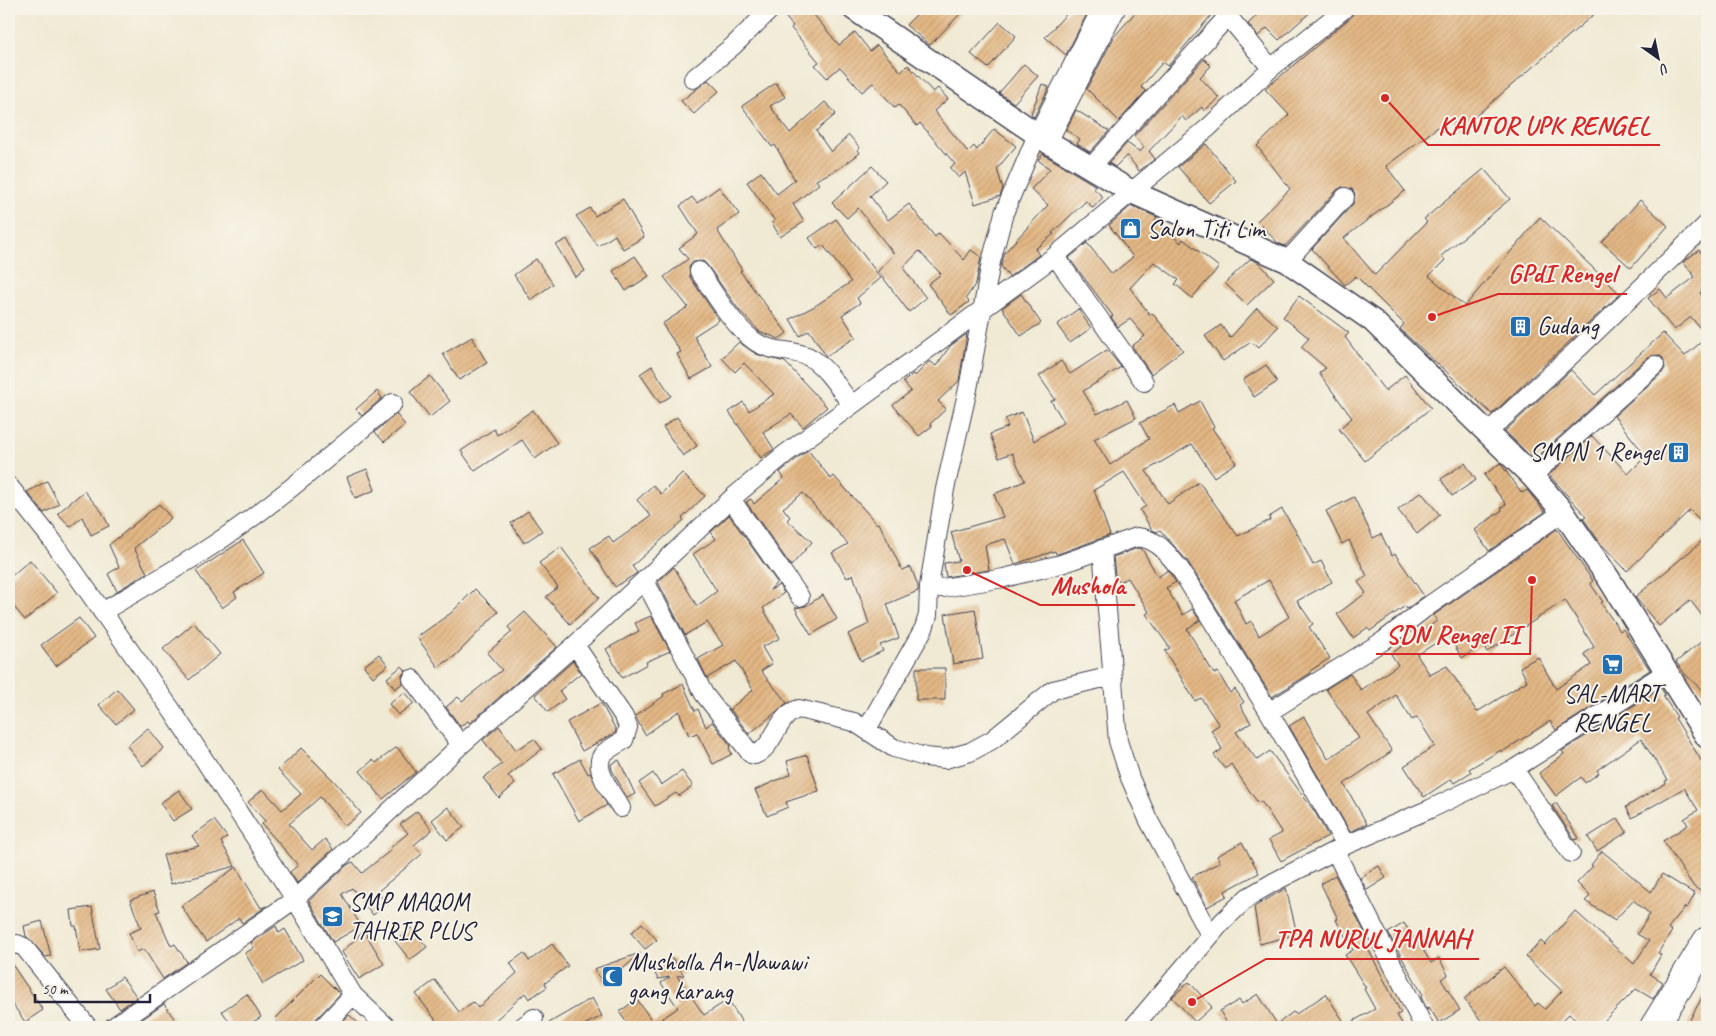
<svg xmlns="http://www.w3.org/2000/svg" width="1716" height="1036" viewBox="0 0 1716 1036" font-family="Caveat,sans-serif">
<defs>
<pattern id="building-hatch" width="6" height="6" patternUnits="userSpaceOnUse" patternTransform="scale(1.25)"><rect width="6" height="6" fill="#e3b784"/><path d="M-1 1l2-2M0 6l6-6M5 7l2-2" fill="none" stroke="#c29d73"/></pattern>
</defs>
<rect width="100%" height="100%" fill="#f7f3e8"/>
<filter id="ink" filterUnits="userSpaceOnUse"><feTurbulence type="fractalNoise" baseFrequency=".02" numOctaves="2"/><feDisplacementMap in="SourceGraphic" scale="10" xChannelSelector="R" yChannelSelector="G"/><feConvolveMatrix kernelMatrix="1 2 1 2 8 2 1 2 1" color-interpolation-filters="sRGB"/></filter>
<filter id="wash" filterUnits="userSpaceOnUse"><feTurbulence type="fractalNoise" baseFrequency=".0096" numOctaves="4" result="noise"/><feDisplacementMap in="SourceGraphic" scale="20" xChannelSelector="R" yChannelSelector="G"/><feGaussianBlur stdDeviation="1.12" result="paint"/><feColorMatrix in="noise" values="0 0 0 0 0 0 0 0 0 0 0 0 0 0 0 0 0 1.4 0 .05"/><feComposite in="paint" operator="in"/></filter>
<g filter="url(#wash)">
<rect width="100%" height="100%" fill="#f0ead4"/>
<g id="blocks">
<path fill="url(#building-hatch)" fill-rule="evenodd" d="M781,9h28l30,36 16,-13 15,19 7,-6 24,27 7,-7 25,27 5,-4 10,11 -14,12 34,41 6,-6 3,4 17,-21 22,17 -19,23 6,20 -3,7 -25,8 -10,-32 -6,6 -9,-10 5,-4 -35,-41 -3,3 -18,-21 -4,3 -22,-25 -11,9 -22,-25 -13,11 -12,-13 4,-3 -28,-34 2,-2 -12,-14z
M922,9h43l-35,36 -24,-20z
M1071,9h6l10,5 -21,41 -21,-18z
M1138,9h74l1,4 -45,53 -5,-4 -22,25 5,4 -27,30 -32,-32 27,-52z
M1263,9h51l-35,31 -12,-12 -9,8 -10,-12z
M1354,9h246l-138,119 -12,-10 -64,48 19,25 -61,47 31,37 52,-53 -3,-3 60,-50 26,30 -69,57 4,4 -16,16 36,30 75,-89 80,77 -128,120 -92,-85 4,-5 -48,-48 -11,9 -33,-36 41,-45 2,-10 -3,-5 -10,-2 -5,3 -52,56 -7,-3 -21,-22 33,-32 -33,-43 32,-31 -24,-26 86,-72z
M1000,22l16,14 -28,32 -17,-14z
M1204,59l7,7 -11,11 19,21 -15,13 -2,-4 -16,14 -4,-5 -33,35 6,8 -16,12 -12,-16 -12,12 -6,-4 18,-20 13,9 4,-5 -10,-11z
M1024,64l14,12 -24,27 -15,-10z
M708,80l11,11 -25,23 -13,-13z
M776,83l9,14 -15,9 20,27 35,-31 11,12 -20,17 15,21 18,-17 11,13 -2,2 2,3 -20,15 -24,12 3,4 -26,20 11,18 -24,15 -8,-14 3,-2 -28,-39 14,-10 16,22 18,-14 -20,-35 -3,2 -30,-41z
M1042,84l7,3 -15,30 -3,-3z
M1076,110l33,21 -19,21 -13,-8 3,-5 -14,-9z
M1206,144l30,37 -27,22 -31,-36z
M1043,154l53,32 -3,2 10,9 -10,11 -7,-7 -34,32 2,1 -19,15 4,6 -30,22 -8,-11 4,-14 43,-47 -17,-16 19,-20 -12,-9z
M872,166l14,15 -16,15 18,24 21,-16 26,33 4,-4 25,27 7,-10 10,7 -5,26 -10,15 3,4 -18,13 -23,-31 13,-10 -22,-23 -16,17 23,30 -17,14 -31,-41 16,-17 -36,-46 -11,10 -15,-15z
M719,187l20,27 -22,16 25,40 -2,1 47,62 -8,6 -20,-8 -20,-21 -32,-45 -4,-4 -10,1 -4,5 1,10 29,43 -25,16 18,31 -21,12 -14,-25 4,-2 -19,-28 26,-17 -24,-30 24,-18 -9,-11 19,-14 -18,-28 12,-9 5,6z
M623,199l21,38 -21,12 -8,-14 -17,11 -22,-30 14,-8 5,8z
M1640,200l28,26 -37,42 -29,-26z
M1131,206l26,11 -2,4 26,22 2,-4 36,28 -27,31 -17,-14 4,-4 -25,-18 -24,26 20,27 2,-2 31,37 -32,24 -19,-28 13,-10 -15,-17 -12,8 -7,-10 2,-1 -44,-58 18,-15 25,31 21,-17 -24,-32z
M836,219l45,59 -24,20 3,5 -18,12 14,22 -30,19 -17,-26 -9,6 -10,-17 25,-13 36,-24 -28,-37 -6,4 -8,-11z
M567,239l18,32 -10,6 -19,-32z
M1699,250l8,10v32l-2,-3 -5,4 7,10v224l-17,-17 -63,61 -26,-27 -18,-26 3,-2 -37,-41 43,-39 36,38 18,-18 -32,-40 48,-43 3,-5 -2,-10 -5,-3 -10,2 -114,103 -29,-29 66,-61 24,25 68,-62 22,23 22,-19 -16,-20 -17,13 -26,-32 12,-9 7,9 28,-21 -12,-15z
M635,256l14,20 -23,15 -13,-20z
M536,259l17,25 -22,16 -17,-25z
M1250,259l8,3 16,17 -27,26 -22,-22z
M1021,294l20,29 -20,13 -19,-28z
M1299,296l50,37 -4,4 40,54 20,-16 26,33 -66,53 -26,-32 13,-11 -33,-45 7,-5 -25,-21 8,-9 -26,-21z
M1257,308l21,19 -20,21 -7,-6 -28,19 -18,-25 16,-11 9,13z
M1078,309l13,19 -21,15 -13,-18z
M967,334l-8,47 -21,20 8,8 -16,15 2,2 -13,10 -26,-31 18,-14 -8,-9 10,-8 2,2 15,-15 6,5 14,-20z
M472,337l15,26 -28,17 -16,-26z
M739,342l17,12 29,8 42,45 -24,20 -12,-13 -28,18 11,17 -13,9 -32,-46 14,-10 6,9 25,-17 -30,-31 -9,9 -13,-14z
M1107,350l14,17 -38,24 14,23 30,-14 9,18 -42,21 16,26 39,-26 -9,-16 35,-18 4,8 21,-12 14,26 -2,1 24,35 -22,14 -22,-33 -46,27 22,33 31,-22 39,54 32,-16 -1,-3 13,-8 16,26 15,30 8,-4 11,21 -35,19 16,23 -4,3 21,31 -20,13 1,2 -39,24 -84,-135 -28,-32 -3,2 -5,-2 -12,-20 6,-4 -22,-34 -30,18 16,45 -52,19h-2l-1,-3 -40,13 -10,-25 -20,6 4,25 -43,7 -2,-14 15,-2 -8,-29 52,-15 -9,-23 31,-13 -13,-28 -13,5 -9,-24 18,-7 -3,-8 17,-7 12,29 30,-19 -13,-21 4,-2 -16,-23 22,-15 9,13zM1269,580l20,37 -30,19 -8,-15 -5,3 -12,-24z
M1266,365l11,17 -23,15 -11,-17z
M652,366l19,30 -11,7 -20,-29z
M430,376l20,25 -20,16 -20,-25z
M377,391l5,7 -20,18 -6,-7z
M533,410l24,33 -22,16 -13,-19 -47,31 -14,-20 33,-22 3,6z
M396,414l9,11 -21,17 -9,-10z
M677,417l20,29 -14,10 -20,-29z
M808,450l23,29 3,-3 43,48 2,-1 23,47 9,-3 7,19v5l-31,13 12,34 -19,7 3,6 -22,10 -13,-27 21,-10 -16,-50 -6,4 -15,-25 16,-9 -45,-51 -20,15 7,9 -3,3 25,22 -21,24 -45,-64 5,-3 3,5 30,-26 -4,-6z
M1465,463l11,17 -24,16 -11,-17z
M1500,463l22,30 5,-3 18,22 -56,39 -14,-21 27,-20 -1,-2 5,-4 -22,-29z
M367,469l8,21 -20,8 -8,-21z
M682,473l23,23 -23,22 2,2 -52,46 5,7 -22,14 -25,-39 19,-12 4,7 38,-27 -14,-16 16,-15 8,9z
M47,481l12,23 -15,9 -17,-21z
M84,491l18,21 7,14 -18,9 -9,-18 -12,10 -12,-14z
M1421,492l19,23 -23,19 -19,-24z
M1354,497l19,41 8,-4 11,22 3,-2 29,42 -17,13 -2,-3 -35,25 -3,-3 -14,10 -16,-24 29,-21 -8,-11 9,-6 -18,-36 -7,4 -16,-33z
M159,504l12,14 -37,30 13,25 -30,18 -9,-17 11,-7 -10,-22z
M528,511l14,20 -18,12 -13,-20z
M729,515l48,67 -7,8 9,-5 5,8 -21,15 17,30 -18,9 10,17 -11,7 26,32 -38,31 -19,-25 23,-19 -17,-29 -29,17 -9,-19 25,-14 -16,-23 -22,13 -27,-53 16,-15 23,39 20,-15 -24,-37 23,-15 -5,-7z
M1557,529l36,52 -3,2 13,19 -2,1 19,28 3,-2 27,41 -94,60 -6,-9 -48,31 -1,-2 -32,19 2,3 -17,11 -3,-4 -27,18 -20,-31 31,-20 -18,-29 -5,3 -16,-25 -28,20 24,36 -48,33 23,40 -17,8 -61,-106 15,-9 24,42 31,-21 -33,-49 24,-15 11,16 37,-25 -7,-11 46,-33 -3,-6zM1565,600l29,47 -10,7 7,11 -35,24 -18,-32 -18,10 7,14 -50,31 -30,-46 -17,9 -13,-20 31,-20 14,23 21,-13 4,7z
M1707,537v85l-17,-22 -31,26 -24,-29z
M243,540l21,33 -30,19 3,5 -15,11 -26,-37z
M561,547l38,51 -29,26 -24,-27 12,-10 -19,-24z
M1138,548l4,1 16,28 10,-7 3,5 5,7 -10,6 17,27 9,-6 8,11 -13,9 27,45 4,-2 12,21 5,-4 9,13 -4,3 11,18 -15,9 21,28 13,-9 45,61 13,24 -47,25 -12,-21 13,-7 -21,-32 -3,2 -27,-39 -6,5 -11,-14 8,-6 -11,-19 8,-5 -18,-27 -6,3 -30,-50 5,-3 -24,-34 3,-2 -21,-34 -9,4 -4,-8 -2,-17z
M30,560l27,33 -32,27 -16,-19v-23z
M475,589l23,23 -43,44 -17,11 -21,-30 34,-24z
M823,595l14,24 -26,16 -16,-27 11,-2z
M975,609l8,50 -30,5 -8,-50z
M525,612l32,35 -87,76 -2,-2 -8,5 -14,-19 12,-10 4,4 40,-31 -15,-17 25,-21 -4,-5z
M651,616l19,35 -24,11 1,2 -25,14 -16,-29 33,-18 -4,-8z
M79,618l15,20 -38,28 -15,-21z
M194,623l26,31 -31,26 -26,-31z
M1707,637v58l-22,-21 -9,-12z
M379,654l9,11 -15,12 -9,-11z
M573,661l8,12 -22,18 6,8 -17,13 -13,-17z
M402,666l4,5 -4,4 1,8 -8,6 -8,-11z
M916,668h29v32h-29z
M683,684l12,27 3,-2 8,18 6,-5 19,24 -2,2 3,6 -19,10 -16,-31 -8,3 -10,-25 -34,24 -10,-19 29,-20 -1,-2z
M1661,688l4,7 -2,1 14,21 -2,1 32,52v125l-13,-8 -31,-46 25,-16 -4,-6 14,-9 -14,-22 -52,30 -6,-11 40,-24 -1,-2 3,-1 -27,-41 -44,31 2,3 -14,10 -4,-6 -25,19 -17,-23 25,-19 -2,-3z
M117,689l17,20 -18,15 -17,-19z
M405,692l9,11 -16,12 -9,-11z
M601,703l15,27 -1,3 -33,18 -15,-29z
M499,726l17,24 18,-11 8,10 -34,27 7,8 -16,14 -16,-20 19,-14 -19,-24z
M148,728l16,20 -21,18 -16,-20z
M397,747l19,25 -33,27 -23,-28 13,-11 3,3z
M301,748l34,34 26,31 -16,13 -25,-29 -31,27 23,26 13,-11 8,10 -36,34 -7,-11 8,-7 -36,-41 3,-3 -17,-19 15,-13 19,21 19,-16 -23,-24z
M807,755l12,36 -33,11 2,5 -21,9 -12,-26 36,-16 -4,-13z
M580,759l8,15 2,-1 17,32 -28,16 -26,-47z
M619,760l16,34 -8,4 -15,-28 -1,-6z
M682,771l11,15 -14,10 -3,-3 -21,13 -16,-23 14,-10 8,12z
M179,790l13,19 -19,12 -13,-18z
M1556,803l23,35 -4,2 -23,-34z
M448,807l16,20 -17,13 -15,-20z
M417,811l15,19 -18,15 8,9 -45,38 10,12 -14,11 -21,-27 -10,6 19,32 -28,16 -24,-41 38,-36 6,-3 9,11 29,-23 -1,-2 18,-15 -8,-9z
M1618,818l9,14 -30,19 -9,-14z
M214,820l13,17 -6,5 14,24 -64,18 -8,-29 36,-9 -7,-10z
M1242,842l17,31 -34,18 2,5 -20,11 -15,-30 28,-15 -3,-6z
M1602,851l49,41 11,-18 33,20 -8,14 -2,-1 -17,21 4,3 -14,22 3,2 -11,19 13,8 -10,17 -17,-10 -38,38h-15l-14,-13 -13,13h-70l-22,-28 40,-32 31,39 3,-3 7,6 17,-18 -36,-34 15,-16 4,4 30,-34 59,53 15,-23 -12,-7 13,-20 -17,-14 -18,20 -30,-19 5,-5 -13,-13 16,-17 -2,-1z
M1379,866l7,12 -19,12 -7,-12z
M236,867l25,41 6,-2 -25,17 -3,-5 -33,24 -25,-36z
M1335,875l30,58 -4,2 40,78 -4,2 7,12h-175l-9,-16 19,-11 3,4 16,-10 19,30 16,-12 3,2 30,-20 20,31 29,-16 -11,-20 2,-1 -21,-33 8,-5 -17,-30 2,-1 -17,-35z
M1286,888l11,46 -37,10 -6,-37z
M153,892l7,19 -4,1 15,34 4,-2 12,18 -24,17 -19,-30 -7,3 -8,-19 12,-5 -11,-28z
M92,907l8,42 -20,3 -4,-26h-3l-2,-16z
M42,921l9,35 -5,1 -20,-21 -2,-10z
M642,923l15,17 -12,9 -14,-16z
M1404,923l10,16 2,-1 15,25 8,-5 9,17 -7,4 19,31 -21,13 -10,-16 -2,2 -6,-12 2,-2 -35,-62z
M276,926l3,7 6,-4 18,31 -40,24 -18,-31 9,-5 -3,-5z
M411,928l16,19 -17,13 -15,-19z
M364,931l20,33 -25,15 -17,-27z
M552,944l16,22 -23,17 2,4 -18,12 -4,-6 -37,34h-47l-25,-33 19,-14 24,32 14,-10 5,6 39,-35 -7,-10 14,-10 5,8z
M640,953v1l-36,31 -10,-16z
M672,958l12,17 -7,1 27,39 24,-15 17,27h-115l-11,-15 18,-13 17,25 24,-16 -17,-25 9,-6 -12,2 -5,-9z
M9,960l34,50 -18,12 -16,-23z
M320,974l20,20 -25,26 -2,7h-31l-7,-8z
M122,977l15,20 -17,12 -14,-20z
M1189,982l23,25 -17,15 -23,-25z
M1707,988v39h-21z
M247,994l14,23 -16,10h-12l-11,-16z
M592,998l10,18 -22,11h-38z
M164,1004l16,23h-49z
M349,1015l14,12h-26z"/>
</g>
</g>
<g filter="url(#ink)">
<use href="#blocks" fill-opacity="0" stroke="#414052" stroke-width="1"/>
<g fill="none" stroke-linecap="round" stroke-linejoin="round">
<defs>
<path id="minor" d="M1222,9l49,59
M693,79l40,-33 38,-37
M1048,142l68,-133
M1091,167l137,-151
M1055,256l89,126
M1287,261l58,-64
M699,271c16,23 32,52 54,69 18,14 40,8 58,18 16,10 29,32 40,46
M1488,432l91,-84 128,-124
M1532,476l123,-111
M9,486l43,54 121,172 122,187 58,96 34,32
M731,499l69,98
M1102,549l16,192 12,37 18,41 62,116
M645,581l59,113 47,60 4,1c20,-8 22,-41 44,-46l55,13 40,26 31,9 20,2 25,-7 22,-12 61,-50 59,-14
M929,586l14,2 61,-10 57,-14 76,-27c21,2 30,16 43,32l89,143 77,133
M102,612c37,-22 75,-43 111,-67 64,-42 121,-93 180,-142
M575,645l49,72 4,10 -4,13c-6,4 -14,8 -20,13 -14,14 10,43 17,55
M412,679l49,66
M1269,712l114,-71 41,-32 139,-97
M867,729l57,-101 4,-13 1,-29 16,-97 23,-100 23,-127 13,-49 33,-78 64,-126
M1514,769l57,84
M1335,851l89,176
M9,946l8,-2 7,3 64,80
M113,1027l182,-128 166,-154 114,-100 156,-146 54,-45 270,-198 154,-129 62,-59 73,-59
M323,1027l30,-32
M522,1027l12,-9
M1133,1027l89,-105 26,-25 26,-15 72,-37 84,-36 84,-40 154,-98"/>
<path id="tertiary" d="M854,9l194,133 84,50 155,69 86,60 159,155 31,36 46,67 98,158"/>
<path id="primary" d="M1654,1027l53,-86"/>
</defs>
<use href="#minor" stroke="#414052" stroke-width="20"/>
<use href="#tertiary" stroke="#414052" stroke-width="25"/>
<use href="#primary" stroke="#414052" stroke-width="30"/>
<use href="#minor" stroke="#fff" stroke-width="18"/>
<use href="#tertiary" stroke="#fff" stroke-width="22"/>
<use href="#primary" stroke="#fff" stroke-width="28"/>
</g>
</g>
<defs>
<symbol id="shop-square" viewBox="-11 -11 22 22"><rect x="-9" y="-9" width="18" height="18" rx="4" fill="#1f6fb2" stroke="#f7f3e8"/><path d="M-5-2.5h2.3a2.7 3.5 0 0 1 5.4 0H5L5.5 6h-11ZM-1.5-2.5h3a1.5 2.3 0 0 0-3 0Z" fill="#fff"/></symbol>
<symbol id="building-square" viewBox="-11 -11 22 22"><rect x="-9" y="-9" width="18" height="18" rx="4" fill="#1f6fb2" stroke="#f7f3e8"/><path d="M-4-6H4V6H1V3H-1V6H-4ZM-2.5-4.3h1.7v1.8h-1.7ZM.8-4.3h1.7v1.8H.8ZM-2.5-1h1.7V.8h-1.7ZM.8-1h1.7V.8H.8Z" fill="#fff"/></symbol>
<symbol id="supermarket-square" viewBox="-11 -11 22 22"><rect x="-9" y="-9" width="18" height="18" rx="4" fill="#1f6fb2" stroke="#f7f3e8"/><path d="M-6-5.5h2.5l.6 2H6L4.5 2H-2.5L-4.4-4H-6ZM-1.5 3.2a1.3 1.3 0 1 0 .1 0ZM3 3.2a1.3 1.3 0 1 0 .1 0Z" fill="#fff"/></symbol>
<symbol id="school-square" viewBox="-11 -11 22 22"><rect x="-9" y="-9" width="18" height="18" rx="4" fill="#1f6fb2" stroke="#f7f3e8"/><path d="M0-5L7-2L0 1L-7-2ZM-4 1L0 2.5L4 1V4Q0 6-4 4Z" fill="#fff"/></symbol>
<symbol id="mosque-square" viewBox="-11 -11 22 22"><rect x="-9" y="-9" width="18" height="18" rx="4" fill="#1f6fb2" stroke="#f7f3e8"/><path d="M3.5-4.9A6 6 0 1 0 3.5 4.9A5 5 0 1 1 3.5-4.9Z" fill="#fff"/></symbol>
</defs>
<g fill-rule="evenodd">
<use href="#shop-square" x="1118" y="216" width="25" height="25"/>
<use href="#building-square" x="1508" y="314" width="25" height="25"/>
<use href="#building-square" x="1666" y="440" width="25" height="25"/>
<use href="#supermarket-square" x="1600" y="652" width="25" height="25"/>
<use href="#school-square" x="320" y="904" width="25" height="25"/>
<use href="#mosque-square" x="600" y="964" width="25" height="25"/>
</g>
<g text-anchor="middle" dominant-baseline="central" stroke-width="4" stroke-linejoin="round" paint-order="stroke">
<g font-size="25" fill="#22223b" stroke="#f7f3e8" text-anchor="start">
<text x="1147" y="229">Salon Titi Lim</text>
<text x="1537" y="326">Gudang</text>
<text x="1663" y="452" text-anchor="end">SMPN 1 Rengel</text>
<text x="1612" y="694" text-anchor="middle">SAL-MART<tspan x="1612" dy="29">RENGEL</tspan></text>
<text x="349" y="902">SMP MAQOM<tspan x="349" dy="29">TAHRIR PLUS</tspan></text>
<text x="628" y="962">Musholla An-Nawawi<tspan x="628" dy="29">gang karang</tspan></text>
</g>
</g>
<path fill="none" stroke="#d62828" stroke-width="2" d="M1385 98L1428 145H1660M1432 317L1498 294H1627M967 570L1040 605H1135M1532 580L1530 654H1376M1192 1002L1266 959H1479"/>
<g fill="#d62828" stroke="#f7f3e8" stroke-width="2">
<circle cx="1385" cy="98" r="5"/>
<circle cx="1432" cy="317" r="5"/>
<circle cx="967" cy="570" r="5"/>
<circle cx="1532" cy="580" r="5"/>
<circle cx="1192" cy="1002" r="5"/>
</g>
<g font-size="26" text-anchor="middle" font-weight="bold" fill="#d62828" stroke="#f7f3e8" stroke-width="4" stroke-linejoin="round" paint-order="stroke">
<text x="1544" y="134">KANTOR UPK RENGEL</text>
<text x="1562" y="282">GPdI Rengel</text>
<text x="1088" y="594">Mushola</text>
<text x="1453" y="643">SDN Rengel II</text>
<text x="1372" y="947">TPA NURUL JANNAH</text>
</g>
<rect width="1716" height="1036" fill="none" stroke="#f7f3e8" stroke-width="30"/>
<g transform="translate(1658 58) rotate(147)" stroke="#f7f3e8" stroke-width="4" paint-order="stroke">
<path d="M0-4L9 19L0 12L-9 19Z" fill="#22223b"/>
<text y="-8" font-size="14" font-weight="bold" text-anchor="middle" fill="#22223b">U</text>
</g>
<path d="M35 994v8h115v-8" fill="none" stroke="#22223b" stroke-width="2.5"/>
<text x="42" y="994" font-size="15" fill="#22223b" stroke="#f7f3e8" stroke-width="4" paint-order="stroke">50 m</text>
</svg>
